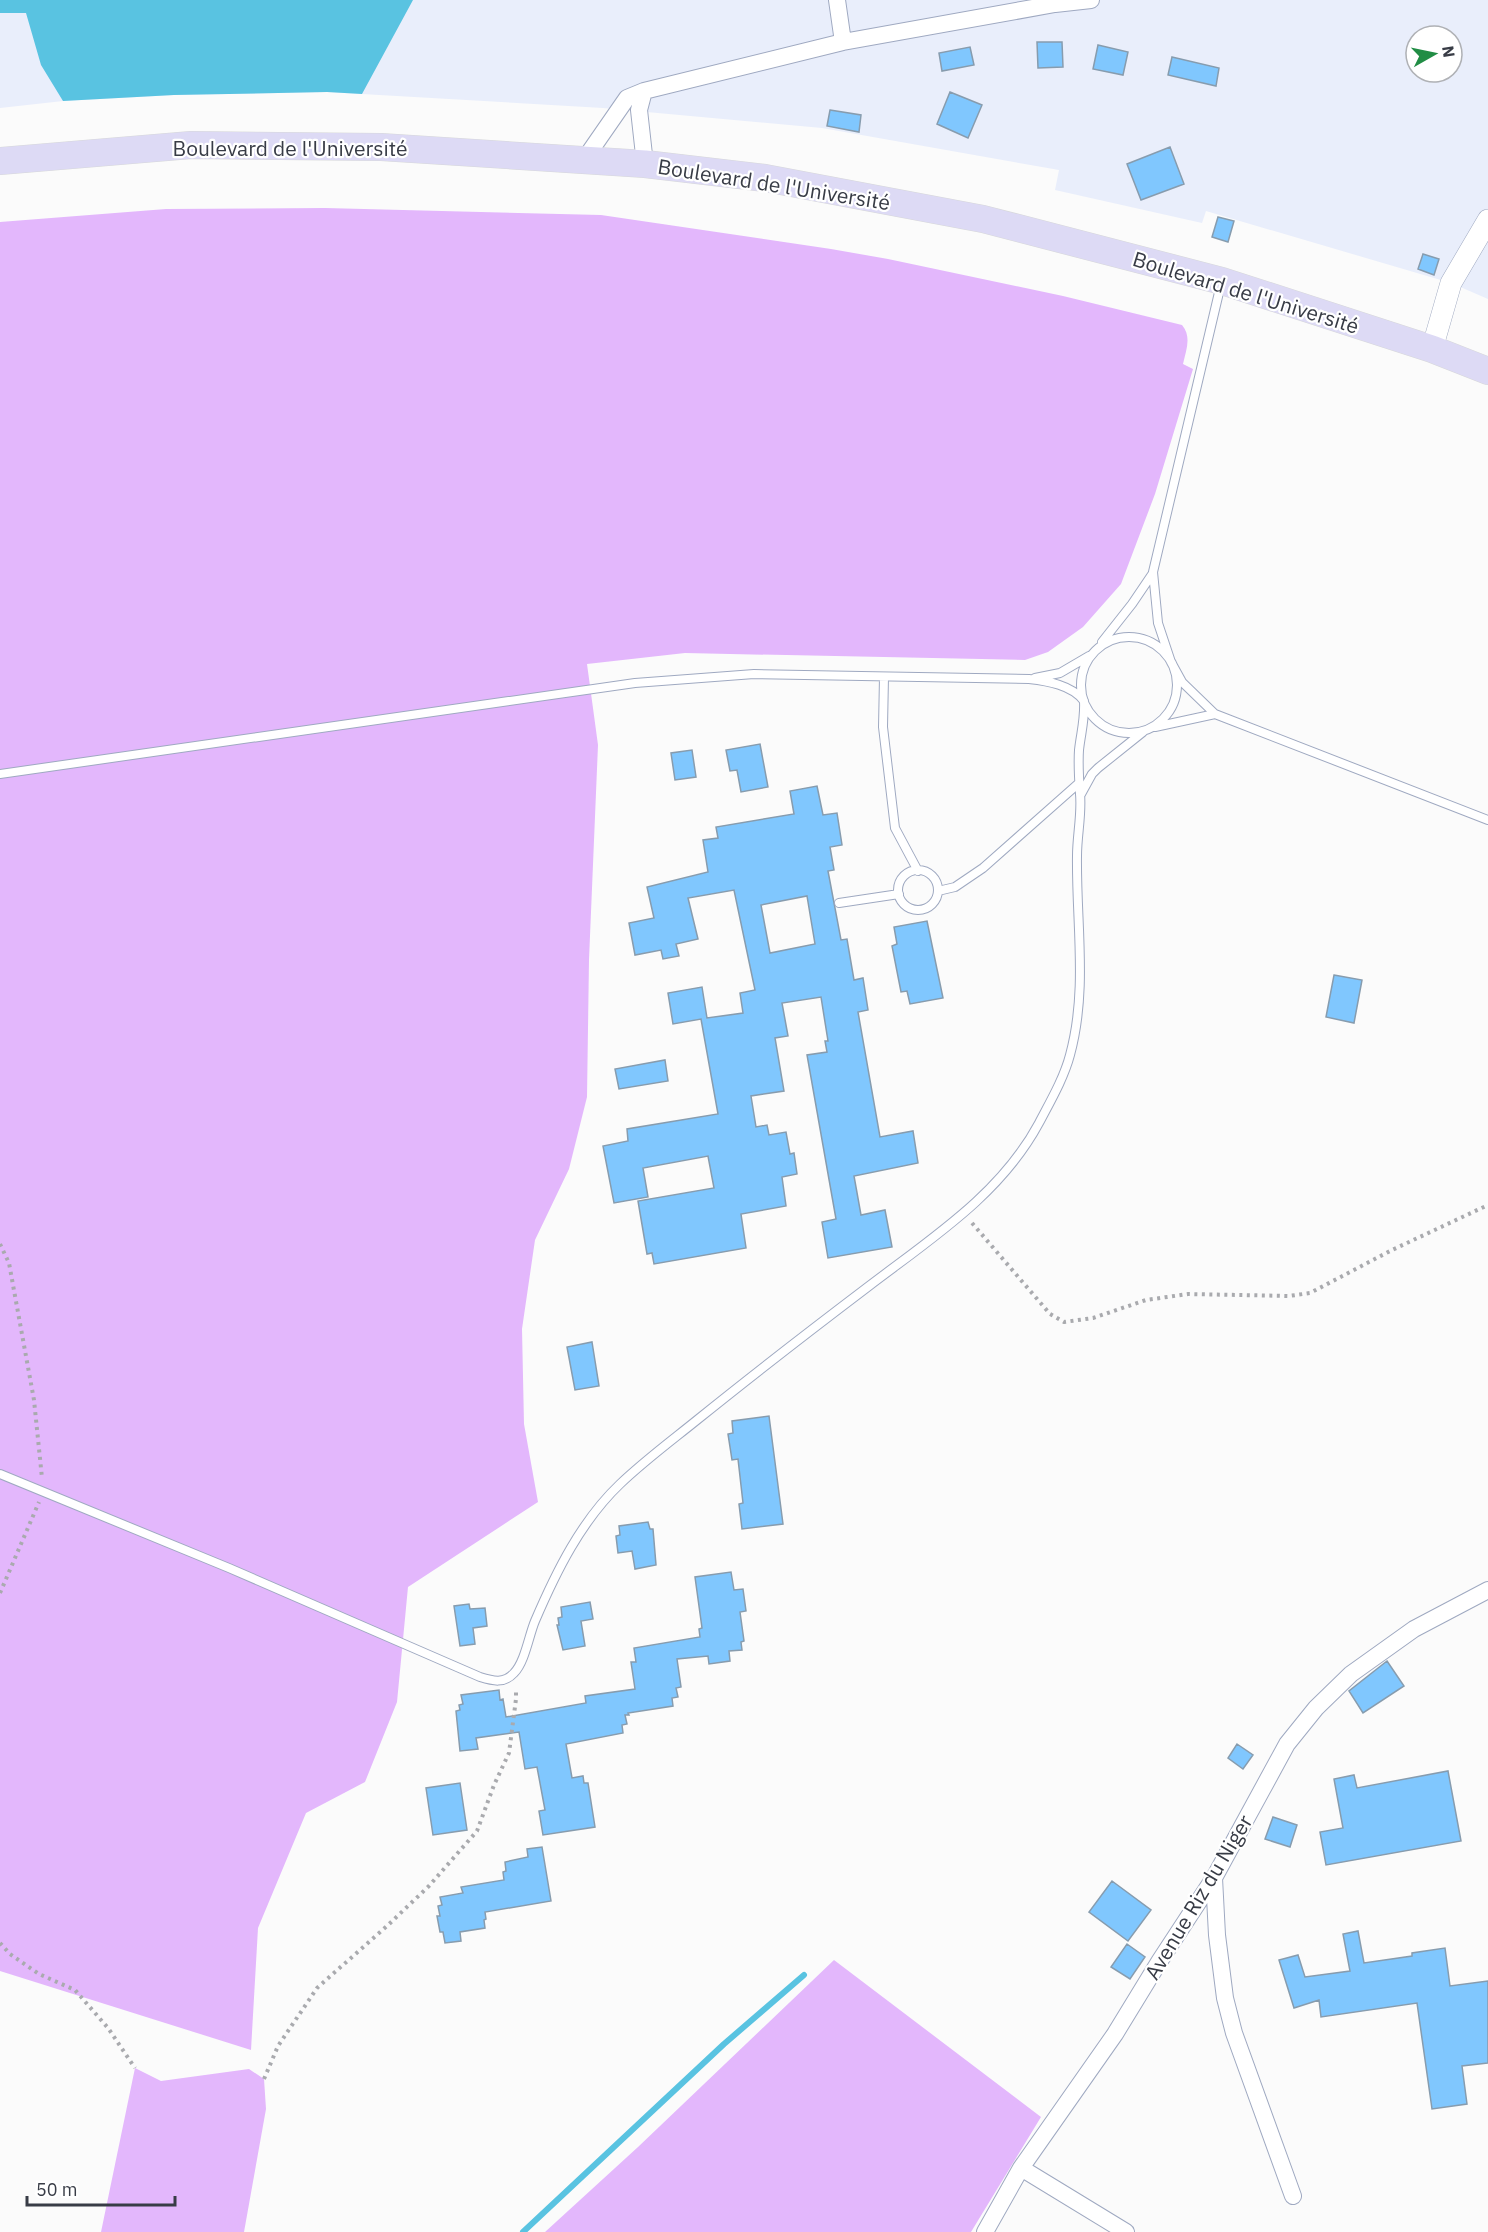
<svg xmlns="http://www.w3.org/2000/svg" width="1488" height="2232" viewBox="0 0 1488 2232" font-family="'IBM Plex Sans',sans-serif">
<rect width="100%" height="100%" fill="#fbfbfb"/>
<path fill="#e9eefb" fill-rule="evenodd" d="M0,0h1488v299l-37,-16 -245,-72 -4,12 -147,-33 4,-20 -237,-42 -219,-20 -276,-16 -153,3 -111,6 -63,7zM1416,36h36v36h-36z"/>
<path fill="#e3b7fc" d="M325,208l276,7 230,34 57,10 175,37 119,29c10,12 4,25 1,39l10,5 -38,125 -34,90 -38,43 -35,25 -23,8 -340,-7 -98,11 11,81 -9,215 -2,137 -18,72 -34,71 -13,89 2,95 14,78 -130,85 -11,115 -32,80 -59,31 -48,115 -7,122 -251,-79v-1749l166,-13z
M834,1960l207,157 -70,115h-426l93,-85z
M135,2068l26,13 88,-12 15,10 2,30 -22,123h-143z"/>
<path fill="#59c3e1" d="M0,0h413l-51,94 -35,-2 -153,3 -111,6 -22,-36 -15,-52h-26z"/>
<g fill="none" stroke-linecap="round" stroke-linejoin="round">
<path stroke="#59c3e1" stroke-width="6" d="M523,2232l201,-188 80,-69"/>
</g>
<path fill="#80c7fe" stroke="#879cae" stroke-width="1.5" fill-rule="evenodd" d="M1037,42h25l1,25 -25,1z
M1098,45l30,7 -5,23 -30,-6z
M970,47l4,18 -32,6 -3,-18z
M1172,57l47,11 -3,18 -48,-11z
M950,92l32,13 -14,33 -31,-14z
M830,110l31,5 -2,17 -32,-6z
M1170,147l14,37 -43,16 -14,-36z
M1218,217l16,4 -6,21 -16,-5z
M1423,254l16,5 -5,16 -16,-6z
M760,744l8,43 -27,5 -4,-22 -7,1 -4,-21z
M692,750l4,27 -21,3 -4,-27z
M817,786l6,29 14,-2 5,32 -12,2 4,23 -6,1 13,69 6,-1 7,41 9,-2 5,32 -10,2 22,125 33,-6 5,32 -64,13 7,39 24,-5 7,37 -64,11 -6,-36 14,-3 -29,-164 20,-3 -2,-11h3l-7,-44 -39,6 6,33 -13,2 9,53 -33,5 5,31 11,-2 2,10 17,-3 4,22 4,-1 3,21 -15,3 4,29 -45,8 5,34 -92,16 -2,-11 -5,1 -9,-53 76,-13 -6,-32 -65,12 5,29 -34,6 -11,-57 25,-5 -1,-12 91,-15 -17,-95 -28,5 -5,-31 34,-6 5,31 36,-5 -3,-20 15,-3 -21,-100 -46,8 10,41 -22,5 3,12 -16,3 -2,-9 -26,5 -6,-32 25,-5 -7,-31 61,-15 -5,-32 15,-2 -2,-11 78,-13 -4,-23zM807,896l8,48 -45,9 -9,-48z
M927,921l16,77 -33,6 -3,-13 -6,1 -9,-46 5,-2 -3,-17z
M1334,975l28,5 -8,43 -28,-6z
M665,1060l3,21 -49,8 -4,-20z
M592,1342l7,44 -24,4 -8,-43z
M769,1416l14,108 -41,5 -3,-25 4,-1 -5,-44 -6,1 -4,-26 5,-1 -1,-12z
M648,1522l2,7h3l3,36 -21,4 -3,-18 -14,2 -2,-17 4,-1 -1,-9z
M731,1572l3,18 9,-1 3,22 -6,1 4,29 -3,1 1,8 -13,1 1,10 -21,3 -1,-8 -31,3 4,28 -5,1 2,9 -6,1 1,8 -45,7 1,2h-4l2,9 -5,1 1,8 -57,11 6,34 11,-2 1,7h4l7,44 -52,8 -4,-24 6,-1 -8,-43 -12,2 -6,-37 -43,6 2,11 -18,2 -4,-40 4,-1 -1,-5 4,-1 -2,-9 38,-5 1,10 3,-1 3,18 80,-14 -1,-7 50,-7 -4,-27h5l-2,-14 66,-11 -1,-8 3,-1 -7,-51z
M590,1602l3,17 -12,2 4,25 -22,4 -6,-25h2l-1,-7 4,-1 -1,-10z
M469,1604l1,5 15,-1 2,18 -14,2 2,16 -15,2 -6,-40z
M1387,1661l17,25 -41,27 -14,-22z
M1237,1744l16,11 -10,14 -15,-11z
M1448,1771l13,70 -135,24 -6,-33 23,-4 -9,-49 20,-4 3,13z
M460,1783l7,47 -34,5 -7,-47z
M1273,1817l24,8 -7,22 -25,-8z
M542,1847l9,54 -66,11 1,7 -2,1 1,8 -25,4 1,9 -16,2 -2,-11h-3l-3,-16h3l-2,-10 4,-1 -2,-8 23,-4 -2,-6 43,-7 -1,-8 3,-1 -1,-9 23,-5 -1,-8z
M1112,1881l39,29 -23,31 -39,-29z
M1358,1931l6,32 48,-7v-3l33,-5 5,38 38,-5v82l-26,3 5,38 -35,5 -15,-106 -96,14 -2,-17 -25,8 -15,-48 19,-5 7,22 45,-6 -7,-37z
M1127,1944l18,13 -15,22 -19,-12z"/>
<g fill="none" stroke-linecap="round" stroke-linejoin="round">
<defs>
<path id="service" d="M1221,284l-68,288 5,51 13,39 11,20 33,32 273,106
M1081 685a48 48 0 1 1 96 0a48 48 0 1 1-96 0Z
M1102,642l30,-38 21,-31
M884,677l-1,50 12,101 23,43
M1035,678l25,-5 29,-17
M1155,727l60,-13
M0,774l635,-91 119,-9 275,5c18,2 43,6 55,22 1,19 -3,31 -5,49 -1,15 0,29 1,44 2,20 -3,41 -3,62 -1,67 11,133 -7,199 -6,23 -20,47 -31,68 -38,71 -107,115 -170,163 -58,44 -115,88 -172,134 -26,21 -53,41 -77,64 -39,37 -64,88 -85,137 -6,14 -10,41 -21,52 -10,11 -21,8 -34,4l-251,-109 -229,-94
M1081,794l11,-20 6,-6 45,-36
M898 890a20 20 0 1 1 40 0a20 20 0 1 1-40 0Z
M938,891l17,-4 28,-19 96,-85
M839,903l60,-9"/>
<path id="minor" d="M837,0l6,42
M644,91l-5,19 6,54
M584,160l43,-62 17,-7 199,-49 212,-38 36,-4
M1214,1878l3,57 8,63 9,35 59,163
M1021,2168l105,64
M985,2232l36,-64 94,-134 44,-72 55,-84 73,-134 29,-36 35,-34 63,-45 74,-39"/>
<path id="tertiary" d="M1432,349l19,-66 37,-63"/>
<path id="primary" d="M0,161l191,-16 190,2 264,17 120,14 218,41 239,62 210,68 56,22"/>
</defs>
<use href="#service" stroke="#9fa9c1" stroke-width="10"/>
<use href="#minor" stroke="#9fa9c1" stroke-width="18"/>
<use href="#tertiary" stroke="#9fa9c1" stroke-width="22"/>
<use href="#primary" stroke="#d7d8da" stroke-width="28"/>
<path stroke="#a9aaae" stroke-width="4" stroke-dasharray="3 4.5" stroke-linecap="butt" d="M972,1223l78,91 14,8 29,-4 53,-18 42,-6 101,2 21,-3 82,-43 96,-45
M0,1244l9,19 25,137 8,78
M0,1593l39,-91
M0,1943l10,11 29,20 36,16 33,38 27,40
M264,2079l14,-33 39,-58 70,-62 42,-40 48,-55 17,-46 15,-32 7,-54v-11"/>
<use href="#service" stroke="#fff" stroke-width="8"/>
<use href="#minor" stroke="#fff" stroke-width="16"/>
<use href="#tertiary" stroke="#fff" stroke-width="21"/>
<use href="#primary" stroke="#dddaf5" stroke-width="27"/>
</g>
<g text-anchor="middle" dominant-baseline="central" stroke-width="4.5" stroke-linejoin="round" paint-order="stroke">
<g font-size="21" fill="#383c46" stroke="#fff">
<text x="290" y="148">Boulevard de l'Université</text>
<text transform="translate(774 184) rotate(9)">Boulevard de l'Université</text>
<text transform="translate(1246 292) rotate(17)">Boulevard de l'Université</text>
<text transform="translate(1198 1897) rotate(-59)">Avenue Riz du Niger</text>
</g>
</g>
<g transform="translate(1434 54) rotate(81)"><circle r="28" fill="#ffffff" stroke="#afb1b5" stroke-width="1.5"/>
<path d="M0-4.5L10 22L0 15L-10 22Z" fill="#218d45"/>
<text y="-9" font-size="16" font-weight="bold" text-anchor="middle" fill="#383c46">N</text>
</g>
<path d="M27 2196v9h148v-9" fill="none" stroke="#383c46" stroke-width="3"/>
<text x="36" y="2196" font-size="18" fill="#383c46" stroke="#ffffff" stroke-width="4.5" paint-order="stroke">50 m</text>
</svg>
